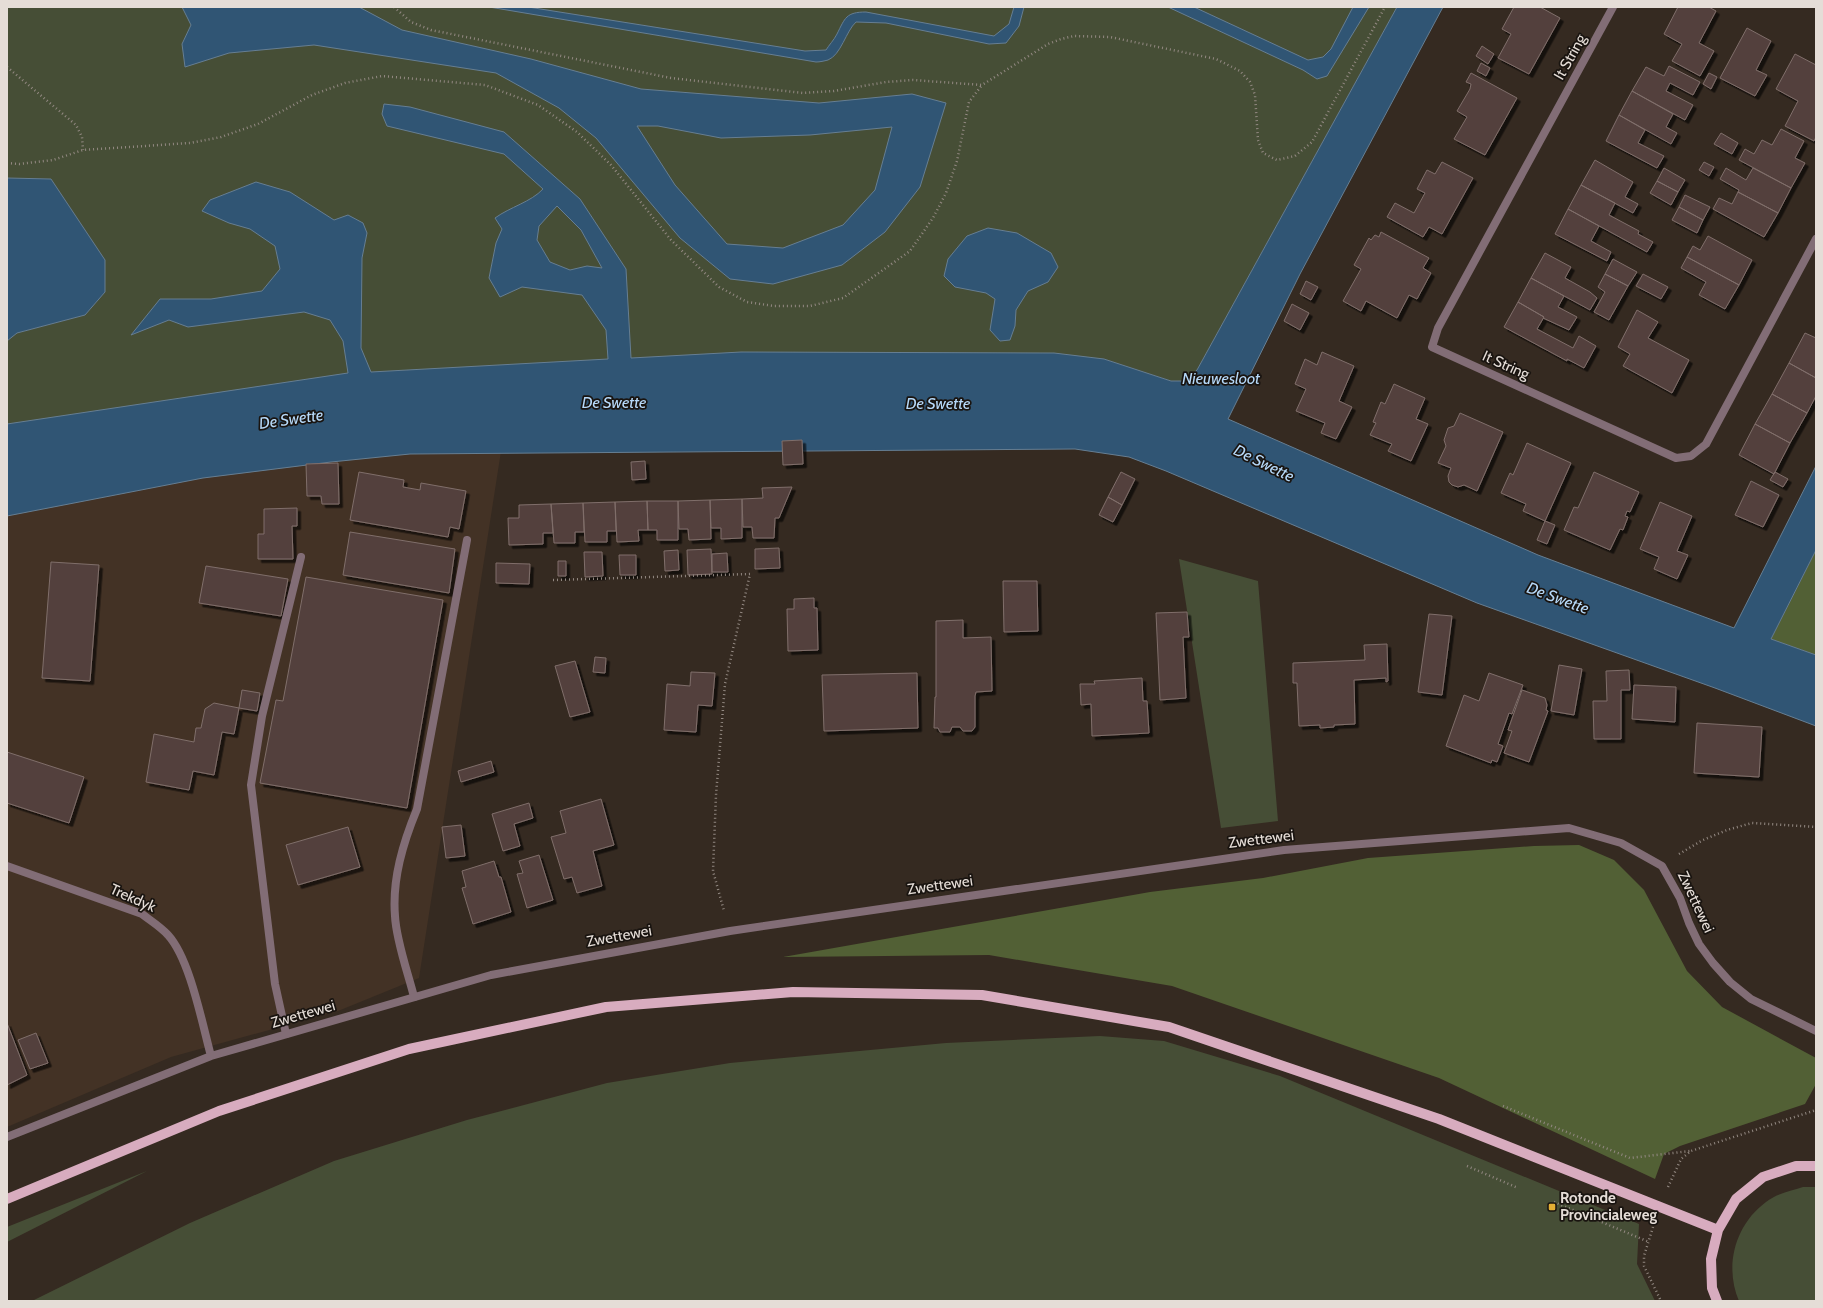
<svg xmlns="http://www.w3.org/2000/svg" width="1823" height="1308" viewBox="0 0 1823 1308" font-family="Cabin,sans-serif">
<defs>
<filter id="shadow"><feDropShadow dx="3.5" dy="3.5" stdDeviation="0" flood-color="#0009"/></filter>
</defs>
<rect width="100%" height="100%" fill="#352a21"/>
<path fill="#433225" d="M504,432l-85,546 -81,33 -167,46 -164,70v-618l33,-11z"/>
<path fill="#464e36" d="M7,7h1390l-200,363 -11,11h-15l-67,-22 -1097,65v-83l10,-8 68,-18 20,-23v-32l-54,-81 -44,-1z
M1179,559l79,22 20,240 -57,7z
M1100,1036l64,5 116,35 359,148 -2,40 18,37h-1623l158,-78 144,-62 133,-41 140,-37 123,-20 216,-20z
M147,1171l-140,71v-15z
M1803,1187h13v114h-77c-15,-35 -4,-76 27,-99 10,-8 24,-11 37,-15z"/>
<path fill="#526035" d="M1816,550v105l-45,-16z
M1579,845l35,15 30,30 43,81 35,36 94,51v26l-11,20 -125,42 -16,8 -9,25 -216,-101 -267,-92 -183,-31 -206,2 367,-65 113,-14 105,-20 166,-12z"/>
<path fill="#305574" stroke="#667e92" fill-rule="evenodd" d="M182,7h177l43,23 129,29 110,30 178,14 93,-9 34,9 -26,84 -35,45 -43,33 -69,19 -43,-5 -50,-41 -84,-100 -37,-30 -63,-35 -182,-28 -85,8 -44,14 -3,-23 9,-19zM637,126h21l63,12 89,-3 82,-8 -17,63 -32,35 -60,23 -56,-4 -52,-59z
M489,7h39l277,44 21,-1c3,-5 8,-10 11,-16 8,-16 9,-22 29,-22l128,24 15,-12 5,-17h10l-5,19 -13,17 -17,1 -103,-21 -30,-1c-10,9 -15,33 -28,38 -4,1 -8,2 -12,2z
M1168,7h26l114,53 15,-3 8,-8 22,-42h16l-42,69 -10,3 -14,-9z
M1397,7h46l-143,267 -72,145 310,136 196,73 82,-162v84l-45,89 45,16v71l-101,-38 -238,-85 -311,-132 -37,-14 -54,-8 -665,5 -79,8 -128,16 -196,38v-92l341,-51 -5,-32 -13,-21 -26,-8 -116,15 -19,-7 -38,15 29,-36h51l51,-8 18,-22 -5,-23 -25,-17 -21,-6 -27,-12 8,-11 46,-18 34,10 44,28 14,-5 15,8 4,10 -5,25 -1,90 10,24 237,-13 -2,-29 -24,-35 -60,-8 -22,10 -11,-19 7,-35 6,-14 -7,-11c15,-11 36,-16 48,-29l-39,-35 -117,-28 -5,-12 2,-10 26,3 94,25 76,67 46,70 5,89 110,-6 313,1 50,6 67,22h14l12,-11zM557,206l24,24 21,38 -15,-2 -17,4 -20,-8 -13,-22 2,-14z
M7,178l44,1 54,81v32l-20,23 -68,18 -10,8z
M988,228l29,5 34,20 7,14 -10,15 -20,9 -12,19 -1,16 -5,14 -10,1 -10,-11 5,-31 -9,-6 -31,-6 -11,-11 4,-17 19,-23z"/>
<path fill="#52413e" stroke="#806e6a" filter="url(#shadow)" d="M1514,7h26l20,11 -31,56 -31,-16 13,-24 -9,-5z
M1678,7h31l7,4 -17,32 15,8 -14,25 -28,-15 10,-17 -18,-10z
M1747,28l24,13 -15,29 11,5 -12,21 -35,-18z
M1482,46l12,8 -6,10 -12,-8z
M1795,54l21,11v72l-2,4 -29,-15 13,-25 -22,-12z
M1481,63l9,5 -4,8 -9,-5z
M1669,66l31,16 -7,13 -23,-12 -4,8 27,14 -8,15 -53,-29 14,-24 18,9z
M1471,73l46,25 -32,57 -31,-16 13,-22 -10,-6 13,-22 1,-5 -5,-2z
M1709,73l8,4 -6,12 -8,-5z
M1632,91l41,23 -7,13 11,6 -6,11 -52,-29z
M1619,115l26,15 -7,13 26,13 -7,12 -51,-27z
M1781,129l23,12 -9,17 10,5 -14,25 -52,-28 6,-11 9,5 8,-14 10,5z
M1721,133l17,10 -6,11 -18,-10z
M1595,160l38,22 -8,15 13,7 -5,9 -52,-28z
M1442,162l31,16 -31,56 -13,-7 -6,10 -36,-20 8,-14 19,10 11,-20 -8,-4 10,-19 8,4z
M1704,162l10,5 -5,9 -10,-6z
M1664,168l21,12 -7,12 -21,-11z
M1726,168l20,12 7,-12 38,20 -13,25 -40,-21 1,-2 -19,-11z
M1657,181l21,11 -7,13 -21,-12z
M1581,185l34,18 -6,12 30,16 -1,3 15,8 -6,10 -79,-43z
M1738,192l40,21 -14,24 -51,-28 6,-11 13,6z
M1685,195l25,12 -7,13 -24,-13z
M1679,207l24,13 -6,13 -25,-13z
M1568,209l31,17 -8,15 20,11 -4,9 -52,-27z
M1381,232l48,26 -6,10 8,5 -14,26 -8,-4 -12,23 -31,-17 -5,10 -18,-10 18,-32 -7,-4 15,-27 2,2 4,-5 4,2z
M1708,236l44,24 -13,25 -52,-28 6,-11 7,4z
M1545,253l26,14 -6,11 25,14 7,6 -7,12 -59,-32z
M1687,257l52,28 -14,24 -26,-14 7,-13 -25,-14z
M1613,259l24,13 -9,14 -23,-12z
M1605,274l23,12 -19,34 -15,-8 11,-20 -7,-5z
M1643,274l25,13 -7,12 -25,-13z
M1531,278l33,18 -6,11 19,10 -8,13 -26,-12 1,-1 -26,-15z
M1306,281l12,6 -7,13 -11,-6z
M1518,302l26,15 -7,12 36,19 6,-12 17,10 -12,22 -17,-9v2l-63,-34z
M1292,304l17,9 -9,17 -16,-9z
M1637,310l21,12 -10,16 41,22 -17,33 -49,-27 7,-12 -12,-7z
M1805,333l11,5v40l-27,-15z
M1322,352l32,14 -15,35 13,6 -16,32 -15,-6 4,-10 -29,-12 10,-22 -11,-5 10,-25 12,6z
M1789,363l27,15v18l-9,17 -35,-19z
M1394,384l31,14 -9,21 12,5 -17,37 -23,-10 4,-7 -22,-9 6,-12 -3,-1 8,-20 4,2z
M1772,394l35,19 -17,30 -35,-19z
M1460,413l43,19 -26,59 -13,-6 -6,2 -6,-2 -3,-3 -1,-6 3,-8 -13,-5 8,-17 -2,-6 4,-12 6,-2z
M1755,424l35,19 -16,31 -35,-19z
M802,440l1,24 -20,1 -1,-24z
M1527,443l44,20 -26,58 -22,-10 3,-7 -25,-11 9,-20 3,2z
M645,461l1,18 -14,1 -1,-18z
M338,463l1,41h-17l-1,-8h-14l-1,-32z
M359,472l45,8 -1,7 17,3 1,-7 45,8 -7,38 -9,-2 -2,10 -98,-17z
M1121,472l14,7 -13,26 -14,-8z
M1594,472l45,20 -9,20 -3,-1 -2,5 3,1 -5,13 -3,-1 -10,21 -46,-20 10,-23 4,1z
M1775,472l13,7 -5,8 -13,-7z
M1751,481l28,14 -16,32 -28,-12z
M792,487l-13,31h-4l-1,20h-21l-1,-11h-9l-1,-28 21,-1 -1,-10z
M1108,497l14,8 -9,17 -14,-7z
M742,499v39l-21,1v-11h-10l-1,-28z
M710,500l1,39 -22,1 -1,-11h-9l-1,-28z
M647,501l1,29h-10l1,11 -22,1 -2,-40z
M647,501h31v39h-21v-10h-9z
M615,502l1,29h-9v11h-22l-2,-39z
M1660,502l32,14 -15,35 11,4 -11,24 -23,-10 5,-12 -19,-8z
M583,503l1,29h-9v11h-21l-3,-39z
M551,504l2,29h-10v11l-34,1 -1,-27h11v-13z
M297,508v18h-5l1,33h-35v-25h6v-25z
M1545,521l10,4 -8,19 -10,-4z
M350,532l105,17 -6,44 -106,-18z
M779,548l1,20 -25,1v-20z
M711,549l1,25 -24,1 -1,-25z
M678,550l1,20 -14,1 -1,-20z
M584,552h18l1,24 -18,1z
M727,553l1,19h-16v-18z
M619,555h17v20h-16z
M558,561h8v15h-8z
M51,562l48,3 -9,116 -48,-3z
M496,563l34,1 -1,20 -33,-1z
M206,566l82,13 -7,37 -82,-13z
M306,577l137,23 -36,208 -147,-25 16,-83 7,1z
M1003,581h34l1,50 -34,1z
M814,598v10h3l1,42 -30,1 -1,-42h7v-10z
M1187,612l2,25h-6l3,61 -26,2 -4,-87z
M1429,614l23,2 -10,79 -24,-3z
M963,620v18l28,-1 1,54 -16,1 -1,4v31l-3,4h-9l-3,-4h-8l-2,5h-10l-2,-4h-4l1,-31h1v-76z
M1387,644l1,37 -2,1v-4l-32,2 1,44 -21,1v2l-14,1v-3l-21,1 -2,-43h-4v-20l72,-3 -1,-15z
M595,657l11,1 -1,15 -12,-1z
M575,661l15,51 -20,5 -15,-51z
M1559,665l23,4 -8,46 -23,-4z
M1629,670l1,20h-9v49h-27l-1,-38h14l-1,-30z
M691,672l24,1 -3,33 -14,-1 -2,27 -32,-2 3,-46 23,2z
M917,673l1,55 -94,3 -2,-56z
M1489,673l34,12 -11,29 -3,-1 -11,31 5,2 -6,16 -5,-2 -1,3 -45,-17 18,-51 15,6z
M1142,678l1,23h4l2,32 -57,3 -1,-32 -10,1 -1,-21h15l-1,-3z
M1634,685l42,2 -1,35 -43,-3z
M242,690l18,3 -3,18 -18,-3z
M1522,690l23,8 2,7 -1,5 2,1 -19,51 -25,-9 8,-22 -4,-1z
M214,703l25,5 -5,26 -12,-2 -8,43 -21,-4 -4,19 -43,-8 8,-48 40,8 2,-14h5l4,-19z
M1697,723l65,4 -3,50 -65,-4z
M7,752l77,25 -15,46 -62,-20z
M491,761l3,11 -33,10 -3,-11z
M601,799l13,46 -21,6 9,35 -25,7 -5,-16 -8,2 -13,-42 15,-4 -6,-22z
M529,803l4,15 -19,6 6,22 -17,5 -11,-37z
M461,825l4,31 -19,2 -4,-31z
M348,827l12,40 -62,18 -12,-40z
M539,855l14,45 -26,8 -10,-34 6,-1 -4,-12z
M494,861l5,16h2l10,35 -38,12 -11,-36 4,-1 -4,-16z
M7,1023l20,52 -20,10z
M36,1033l12,30 -18,6 -12,-29z"/>
<g fill="none" stroke-linecap="round" stroke-linejoin="round">
<path stroke="#938982" stroke-width="2.5" stroke-dasharray="1 3" stroke-linecap="butt" d="M394,7l17,15 20,8 240,48 132,15 31,-2 52,-9 27,-2 69,5 66,-41 13,-5 13,-3 36,1 106,22 24,12 10,11 5,13 3,45 5,13 14,7 18,-4 17,-14 73,-135
M7,67l69,58 6,12 1,13
M7,163l12,1 34,-4 30,-10 107,-7 31,-6 37,-13 54,-29 33,-12 37,-7 103,9 53,20 39,27 34,33 60,75 48,47 28,15 27,4h36l33,-8 67,-47 23,-33 13,-25 11,-32 12,-59 13,-17
M553,580l197,-6 -25,110 -9,111 -3,76 11,40
M1679,854l24,-14 24,-10 25,-7 64,4
M1503,1106l127,52 60,-7
M1467,1166l51,22
M1668,1187l13,-28 10,-8 125,-41
M1554,1202l95,40
M1653,1227l-9,29v10l17,35"/>
<path stroke="#826d76" stroke-width="8" d="M414,997c-6,-24 -18,-57 -19,-81 -3,-37 8,-73 22,-107l50,-269
M286,1034l-11,-50 -24,-199 11,-69 39,-159"/>
<path stroke="#826d76" stroke-width="8" d="M1613,7l-175,321 -6,19 244,111 15,-2 15,-12 110,-205
M7,866l135,48c9,7 19,13 26,21 22,24 34,88 43,121
M7,1137l204,-81 280,-81 239,-44 554,-81 285,-22 52,15 41,23 18,32 9,25 10,21 14,19 17,19 21,17 65,32"/>
<path stroke="#d8acbf" stroke-width="10" d="M7,1199l212,-88 190,-62 197,-42 187,-15 189,3 187,32 270,92 279,111
M1717,1301l-5,-13 -1,-29 7,-29 18,-31 27,-22 33,-11h20"/>
</g>
<rect fill="#e2ae34" stroke="#191410" stroke-width="1.5" x="1548" y="1203" width="8" height="8" rx="2"/>
<g text-anchor="middle" dominant-baseline="central" stroke-width="3.5" stroke-linejoin="round" paint-order="stroke">
<g font-size="15" fill="#e5ddd7" stroke="#191410">
<text transform="translate(1570 57) rotate(-61)">It String</text>
<text transform="translate(1506 365) rotate(24)">It String</text>
<text transform="translate(1261 839) rotate(-7)">Zwettewei</text>
<text transform="translate(940 885) rotate(-8)">Zwettewei</text>
<text transform="translate(133 898) rotate(24)">Trekdyk</text>
<text transform="translate(1696 902) rotate(65)">Zwettewei</text>
<text transform="translate(619 936) rotate(-10)">Zwettewei</text>
<text transform="translate(303 1014) rotate(-16)">Zwettewei</text>
</g>
<g font-size="15" font-weight="bold" fill="#e5ddd7" stroke="#191410" text-anchor="start">
<text x="1560" y="1198">Rotonde<tspan x="1560" dy="17">Provincialeweg</tspan></text>
</g>
<g font-size="16" font-style="italic" fill="#b6d9f9" stroke="#191410">
<text x="1221" y="378">Nieuwesloot</text>
<text x="614" y="402">De Swette</text>
<text x="938" y="403">De Swette</text>
<text transform="translate(291 419) rotate(-8)">De Swette</text>
<text transform="translate(1264 463) rotate(26)">De Swette</text>
<text transform="translate(1558 598) rotate(20)">De Swette</text>
</g>
</g>
<rect width="1823" height="1308" fill="none" stroke="#e5ddd7" stroke-width="16"/>
</svg>
